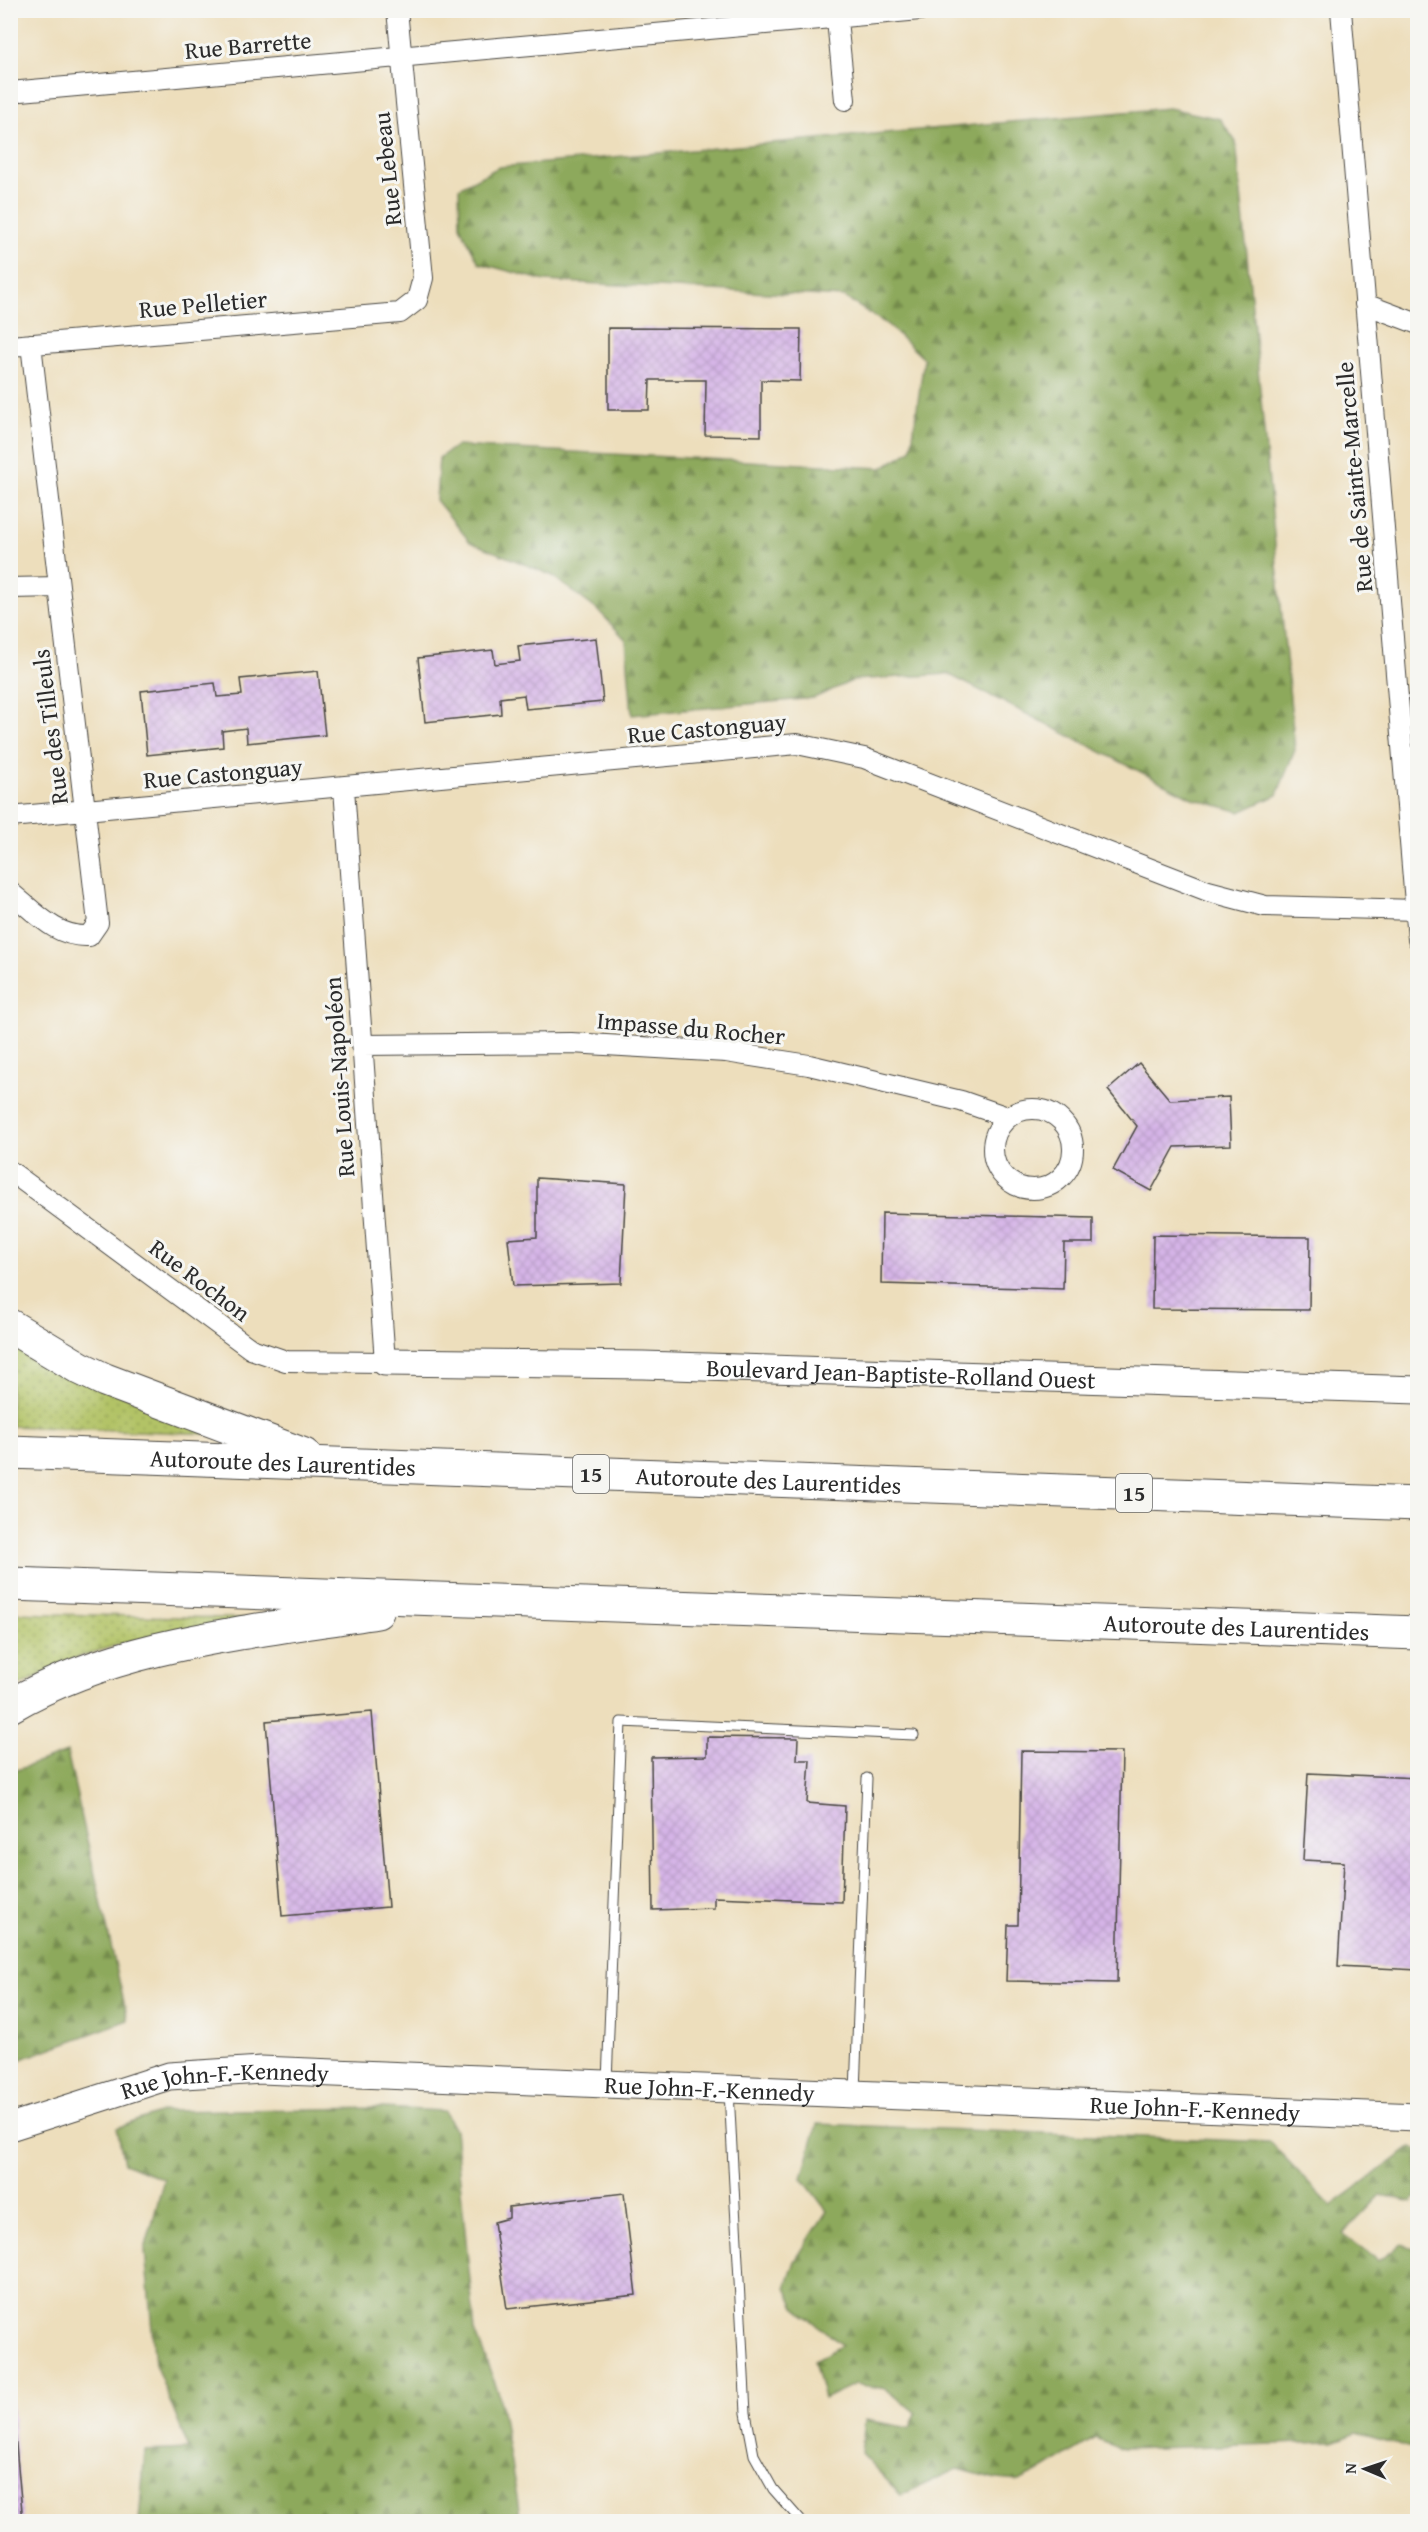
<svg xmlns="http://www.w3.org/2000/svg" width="1428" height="2532" viewBox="0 0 1428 2532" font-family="'Gentium Book Plus',serif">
<defs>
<pattern id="grass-dots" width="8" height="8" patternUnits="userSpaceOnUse" patternTransform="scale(1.5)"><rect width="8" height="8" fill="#b2c366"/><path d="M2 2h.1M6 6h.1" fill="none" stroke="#919f54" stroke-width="1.8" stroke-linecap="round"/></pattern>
<pattern id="forest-firs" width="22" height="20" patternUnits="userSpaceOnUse" patternTransform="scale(1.5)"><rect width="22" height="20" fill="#8da95b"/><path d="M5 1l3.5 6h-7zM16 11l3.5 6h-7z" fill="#738a4b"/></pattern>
<pattern id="building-cross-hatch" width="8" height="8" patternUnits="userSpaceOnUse" patternTransform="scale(1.5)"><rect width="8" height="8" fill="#d5b4e7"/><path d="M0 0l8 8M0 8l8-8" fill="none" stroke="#b79bc6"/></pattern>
</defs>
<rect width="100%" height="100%" fill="#f6f6f2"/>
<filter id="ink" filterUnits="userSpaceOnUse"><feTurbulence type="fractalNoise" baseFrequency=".0167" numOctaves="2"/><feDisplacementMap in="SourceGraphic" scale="12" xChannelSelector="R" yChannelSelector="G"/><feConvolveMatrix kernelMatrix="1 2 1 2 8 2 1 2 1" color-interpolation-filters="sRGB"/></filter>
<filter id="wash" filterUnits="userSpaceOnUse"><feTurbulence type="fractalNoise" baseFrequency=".008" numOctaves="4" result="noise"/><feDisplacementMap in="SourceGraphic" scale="24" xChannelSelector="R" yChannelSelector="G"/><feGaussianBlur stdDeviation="1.35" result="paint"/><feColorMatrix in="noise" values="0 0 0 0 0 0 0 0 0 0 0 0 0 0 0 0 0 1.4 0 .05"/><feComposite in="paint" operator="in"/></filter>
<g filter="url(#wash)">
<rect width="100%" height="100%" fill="#eddebc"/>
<path fill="url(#grass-dots)" stroke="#6e7748" stroke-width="1.5" d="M10,1343l201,91 -200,-8z
M11,1613l256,6 -140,23 -55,17 -61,31z"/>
<path fill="url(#forest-firs)" stroke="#5c6a43" stroke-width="1.5" d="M1169,108l51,11 16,23 59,608 -18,45 -37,17 -48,-14 -244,-124 -94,6 -40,18 -182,17 -6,-75 -26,-28 -49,-37 -81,-33 -34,-42 3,-42 17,-12 426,22 29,-18 13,-91 -36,-34 -44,-28 -299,-16 -66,-18 -19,-37 -1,-38 40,-21z
M67,1752l61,268 -117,43v-291z
M381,2108l63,3 11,19 20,201 24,63 22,127h-382l6,-70 44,-2 -34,-85 -10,-114 19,-71 -40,-16 -7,-35 47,-17z
M817,2124l453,18 61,64 81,-59 5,3v46l-5,6 -31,-7 -38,39 36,27 23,-17 15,5v201l-60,-17 -24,9 -210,7 -28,-11 -51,31 -25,12 -23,-2 -38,-10 -57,26 -40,-42 4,-33 45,8 6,-15 -30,-24 -31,-5 -31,15 -10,-38 28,-16 -47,-38 -9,-19 9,-27 32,-50 -25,-33z"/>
<g id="blocks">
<path fill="url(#building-cross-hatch)" d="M608,328l193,1 -1,52 -39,-1v56l-56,-1 1,-55h-56l-1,30h-41z
M596,638l7,64 -77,7 -2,-14 -24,3 1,16 -76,8 -7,-64 75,-8 2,14 25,-3 -2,-15z
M318,671l7,64 -78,8 -1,-15 -24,3 1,16 -76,8 -6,-64 74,-8 2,14 25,-2 -2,-16z
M1139,1063l31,37 59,-3 2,48 -56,2 -24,44 -38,-21 24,-44 -29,-36z
M537,1178l89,6 -5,99 -108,3 -5,-47 29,-2z
M882,1213l211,5v25h-29l-1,46 -182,-5z
M1153,1235l157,2 -1,73 -157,-1z
M372,1712l16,195 -106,9 -16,-195z
M707,1737l91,1 -1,22h13l-3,43 38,3 -3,96 -128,-5v11l-61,2 -2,-153 56,-1z
M1021,1751l101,1 -5,231 -111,-2 2,-56h10z
M1308,1773l110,5v192l-80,-4 6,-104 -41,-2z
M624,2193l12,102 -129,14 -13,-87 15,-4v-11z
M10,2401h2l11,121h-13z"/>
</g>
</g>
<g filter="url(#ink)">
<use href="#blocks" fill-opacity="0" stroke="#484641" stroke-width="1.5"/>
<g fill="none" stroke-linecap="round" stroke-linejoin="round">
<defs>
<path id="lane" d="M607,2082l14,-360 293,13
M729,2091l17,322 8,42 19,34 29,33
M855,2092l12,-314"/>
<path id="street" d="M836,10l9,90
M1341,10l77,929
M10,92l910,-82
M1365,304l53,20
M10,346l390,-33 17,-13 6,-22 -26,-268
M10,588l49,-1
M10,817l787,-73 67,14 344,133 57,15 153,4
M10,892c25,20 46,46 79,44l9,-13 -67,-579
M362,1045l209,-2 155,9 83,13 152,36 46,16
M993 1149a40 40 0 1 1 80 0a40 40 0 1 1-80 0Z
M10,1171l241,178 35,12 99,1 -41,-574"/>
<g id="secondary">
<path id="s1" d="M385,1362l258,3 775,25"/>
<path id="s2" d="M10,2127l159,-51 92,-6 1157,47"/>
</g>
<g id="highway">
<path d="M10,1326l70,42 25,12 199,75"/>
<path id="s3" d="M10,1452l1408,52"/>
<path id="s4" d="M10,1584l1408,49"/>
<path d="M10,1706c110,-64 244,-74 367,-94"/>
</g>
</defs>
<use href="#lane" stroke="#484641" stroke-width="11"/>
<use href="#street" stroke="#484641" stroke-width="22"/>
<use href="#secondary" stroke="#484641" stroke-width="29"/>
<use href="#highway" stroke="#484641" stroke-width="35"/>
<use href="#lane" stroke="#fff" stroke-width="9"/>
<use href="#street" stroke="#fff" stroke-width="20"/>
<use href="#secondary" stroke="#fff" stroke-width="27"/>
<use href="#highway" stroke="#fff" stroke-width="33"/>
</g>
</g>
<g text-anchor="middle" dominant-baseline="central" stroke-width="6" stroke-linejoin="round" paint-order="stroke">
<g fill="#f6f6f2" stroke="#686867" stroke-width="1.5">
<rect x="573" y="1455" width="36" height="38" rx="4.5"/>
<rect x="1116" y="1474" width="36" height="38" rx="4.5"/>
</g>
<g font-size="22" font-weight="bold" fill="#2b2b2b">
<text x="591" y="1474">15</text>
<text x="1134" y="1493">15</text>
</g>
<g font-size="24" fill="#2b2b2b" stroke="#f6f6f2">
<text transform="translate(248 45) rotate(-5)">Rue Barrette</text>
<text transform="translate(387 169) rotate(-96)">Rue Lebeau</text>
<text transform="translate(203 304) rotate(-5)">Rue Pelletier</text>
<text transform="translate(1354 477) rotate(-95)">Rue de Sainte-Marcelle</text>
<text transform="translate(50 727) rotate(-97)">Rue des Tilleuls</text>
<text transform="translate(707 728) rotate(-5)">Rue Castonguay</text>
<text transform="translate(223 773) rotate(-5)">Rue Castonguay</text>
<text transform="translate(691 1028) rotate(5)">Impasse du Rocher</text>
<text transform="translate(339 1077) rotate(-94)">Rue Louis-Napoléon</text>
<text transform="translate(200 1280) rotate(37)">Rue Rochon</text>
<text stroke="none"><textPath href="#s1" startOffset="516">Boulevard Jean-Baptiste-Rolland Ouest</textPath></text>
<text stroke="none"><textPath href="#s3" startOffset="273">Autoroute des Laurentides</textPath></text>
<text stroke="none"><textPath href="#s3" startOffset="759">Autoroute des Laurentides</textPath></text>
<text stroke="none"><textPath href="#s4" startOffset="1227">Autoroute des Laurentides</textPath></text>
<text stroke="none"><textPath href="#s2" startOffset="222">Rue John-F.-Kennedy</textPath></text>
<text stroke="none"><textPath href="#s2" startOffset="708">Rue John-F.-Kennedy</textPath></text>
<text stroke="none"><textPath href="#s2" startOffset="1194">Rue John-F.-Kennedy</textPath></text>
</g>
</g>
<rect width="1428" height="2532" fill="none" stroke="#f6f6f2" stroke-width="36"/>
<g transform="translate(1365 2469) rotate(272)" stroke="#f6f6f2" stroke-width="4.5" paint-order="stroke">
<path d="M0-4.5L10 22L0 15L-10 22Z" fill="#2b2b2b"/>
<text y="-9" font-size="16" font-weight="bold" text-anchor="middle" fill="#2b2b2b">N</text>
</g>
</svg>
